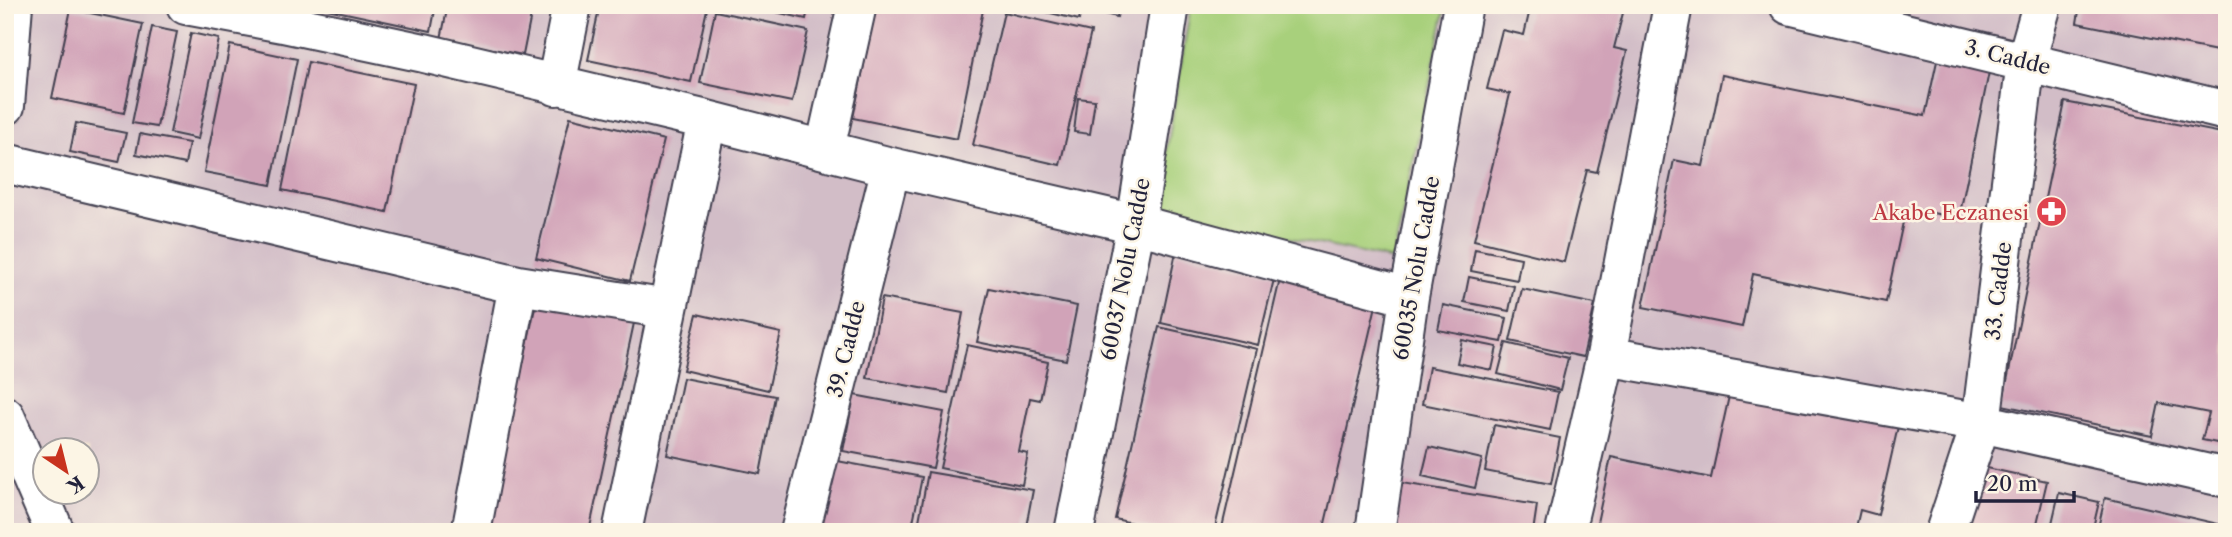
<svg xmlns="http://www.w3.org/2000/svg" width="2232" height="537" viewBox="0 0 2232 537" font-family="'Libre Caslon Text',serif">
<rect width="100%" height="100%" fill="#fcf5e5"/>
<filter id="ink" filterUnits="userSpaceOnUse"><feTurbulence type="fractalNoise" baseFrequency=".0143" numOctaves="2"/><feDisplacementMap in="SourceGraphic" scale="14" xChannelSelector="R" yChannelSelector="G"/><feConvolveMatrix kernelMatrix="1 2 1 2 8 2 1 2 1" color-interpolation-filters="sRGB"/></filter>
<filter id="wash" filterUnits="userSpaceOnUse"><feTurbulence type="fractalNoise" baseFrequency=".00686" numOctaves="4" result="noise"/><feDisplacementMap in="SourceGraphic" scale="28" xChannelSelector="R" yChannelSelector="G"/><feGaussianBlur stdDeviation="1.57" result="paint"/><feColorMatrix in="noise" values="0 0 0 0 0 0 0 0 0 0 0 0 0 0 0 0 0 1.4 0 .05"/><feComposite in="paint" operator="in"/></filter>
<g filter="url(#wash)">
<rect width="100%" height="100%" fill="#f4e4c8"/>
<path fill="#d2bdc7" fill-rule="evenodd" d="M5,5h2222v527h-2222zM46,449h42v42h-42z"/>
<path fill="#a8d07b" stroke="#65795b" stroke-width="2" d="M1191,5h255l-53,255 -236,-51z"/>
<g id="blocks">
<path fill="#d1a3b8" d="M328,5h108l-5,26 -104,-22z
M448,5h85l-10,50 -82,-16z
M600,5h90l17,4 -16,73 -103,-22z
M745,5h64l-3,14z
M889,5h95l-27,134 -104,-21 23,-112 13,2z
M1018,5h64l-3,15z
M1103,5h17l-3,12 -16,-4z
M1531,5h94l-11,43 13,3 -30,121 -10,-2 -23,92 -90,-22 36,-146 -23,-5 15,-59 22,5z
M2080,5h147v48l-150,-30z
M71,9l72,15 -19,89 -72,-15z
M715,11l93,20 -16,71 -92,-19z
M1004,12l87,20 -31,133 -87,-20z
M152,27l25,5 -20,95 -25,-4z
M191,33l28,6 -21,100 -28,-6z
M230,45l67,14 -26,126 -67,-13z
M1937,61l52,11 -30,146 -53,-10 -20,94 -133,-28 -11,53 -99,-20 31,-147 29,6 19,-91 203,41z
M308,62l106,22 -27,128 -105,-22z
M1078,98l17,2 -5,34 -16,-2z
M2065,102l162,32v311l-25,-5 7,-27 -50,-10 -7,33 -150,-31z
M570,117l94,23 -34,141 -94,-23z
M76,123l50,10 -7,29 -49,-10z
M140,134l49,9 -4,21 -49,-10z
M1475,249l46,9 -4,22 -46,-9z
M1176,252l99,23 -17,70 -97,-22z
M1281,275l97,22 -55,235h-102z
M1469,277l45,9 -5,25 -45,-9z
M989,288l88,18 -11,54 -89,-18z
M1522,289l73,15 -12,53 -73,-16z
M882,298l81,15 -15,80 -81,-15z
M536,303l98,20 -45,209h-102z
M1443,305l64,13 -5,24 -64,-12z
M697,314l84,19 -13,57 -85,-20z
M1159,327l98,22 -43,183h-44l-55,-13z
M1462,340l35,7 -5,23 -35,-7z
M1506,343l62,15 -8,32 -62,-16z
M967,345l81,17 -8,38 -10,-2 -11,54 9,2 -6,31 -82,-17z
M1429,367l129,25 -8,38 -128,-26z
M683,378l92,18 -15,78 -93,-19z
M1731,387l168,35 -21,93 -18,-5 -5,22h-260l16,-75 100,21z
M854,395l90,17 -11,56 -90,-17z
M1494,425l66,13 -9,46 -66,-13z
M1429,447l53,12 -7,29 -53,-12z
M832,460l90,17 -11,55h-92z
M1978,466l69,15 -12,51h-72z
M928,472l105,18 -8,42h-108z
M1402,483l135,22 -4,27h-140z
M2059,493l40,9 -7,30h-42z
M2105,498l122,28v6h-130z"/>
</g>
</g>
<g filter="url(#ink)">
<use href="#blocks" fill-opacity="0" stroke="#423f50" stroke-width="2"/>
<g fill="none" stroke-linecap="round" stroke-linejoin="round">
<defs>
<path id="street" d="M186,5l97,18 141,30 283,67 184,47 245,57 273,73
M1789,5l438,106
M556,86l16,-81
M5,106l8,-101
M825,149l32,-144
M5,163l513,122 150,24 39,-189
M1606,356l375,67 246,55
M5,416l50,116
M471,532l47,-247
M622,532l46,-223
M800,532l91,-365
M1074,532l62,-308 34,-219
M1375,532l34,-235 54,-292
M1565,532l41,-176 67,-351
M1945,532l36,-109 45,-362 16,-56"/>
</defs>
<use href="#street" stroke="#423f50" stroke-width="42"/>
<use href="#street" stroke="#fff" stroke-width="38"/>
</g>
</g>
<defs>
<symbol id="pharmacy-disc" viewBox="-11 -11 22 22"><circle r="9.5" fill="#e0444e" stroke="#fcf5e5"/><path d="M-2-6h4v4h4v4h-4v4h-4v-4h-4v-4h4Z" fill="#fff"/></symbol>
</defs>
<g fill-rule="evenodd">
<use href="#pharmacy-disc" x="2034" y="194" width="35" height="35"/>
</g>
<g text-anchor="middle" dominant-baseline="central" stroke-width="5" stroke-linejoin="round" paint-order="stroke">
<g font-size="21" fill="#22223b" stroke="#fcf5e5">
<text transform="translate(2008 57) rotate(14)">3. Cadde</text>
<text transform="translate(1416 268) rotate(-80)">60035 Nolu Cadde</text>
<text transform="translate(1125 269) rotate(-79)">60037 Nolu Cadde</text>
<text transform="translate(1998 291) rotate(-83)">33. Cadde</text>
<text transform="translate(846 349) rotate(-76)">39. Cadde</text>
</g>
<g font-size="21" fill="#be3a42" stroke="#fcf5e5" text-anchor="end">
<text x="2029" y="212">Akabe Eczanesi</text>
</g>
</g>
<rect width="2232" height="537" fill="none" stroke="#fcf5e5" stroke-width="28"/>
<g transform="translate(66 471) rotate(145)"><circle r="33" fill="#fcf5e5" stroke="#a5a1a1" stroke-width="2"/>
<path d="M0-5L12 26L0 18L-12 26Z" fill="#c8321e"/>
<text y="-10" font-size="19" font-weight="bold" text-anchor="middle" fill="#22223b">K</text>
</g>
<path d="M1976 491v10h98v-10" fill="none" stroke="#22223b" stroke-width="3.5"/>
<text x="1987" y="491" font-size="21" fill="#22223b" stroke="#fcf5e5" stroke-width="5" paint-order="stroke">20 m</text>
</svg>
